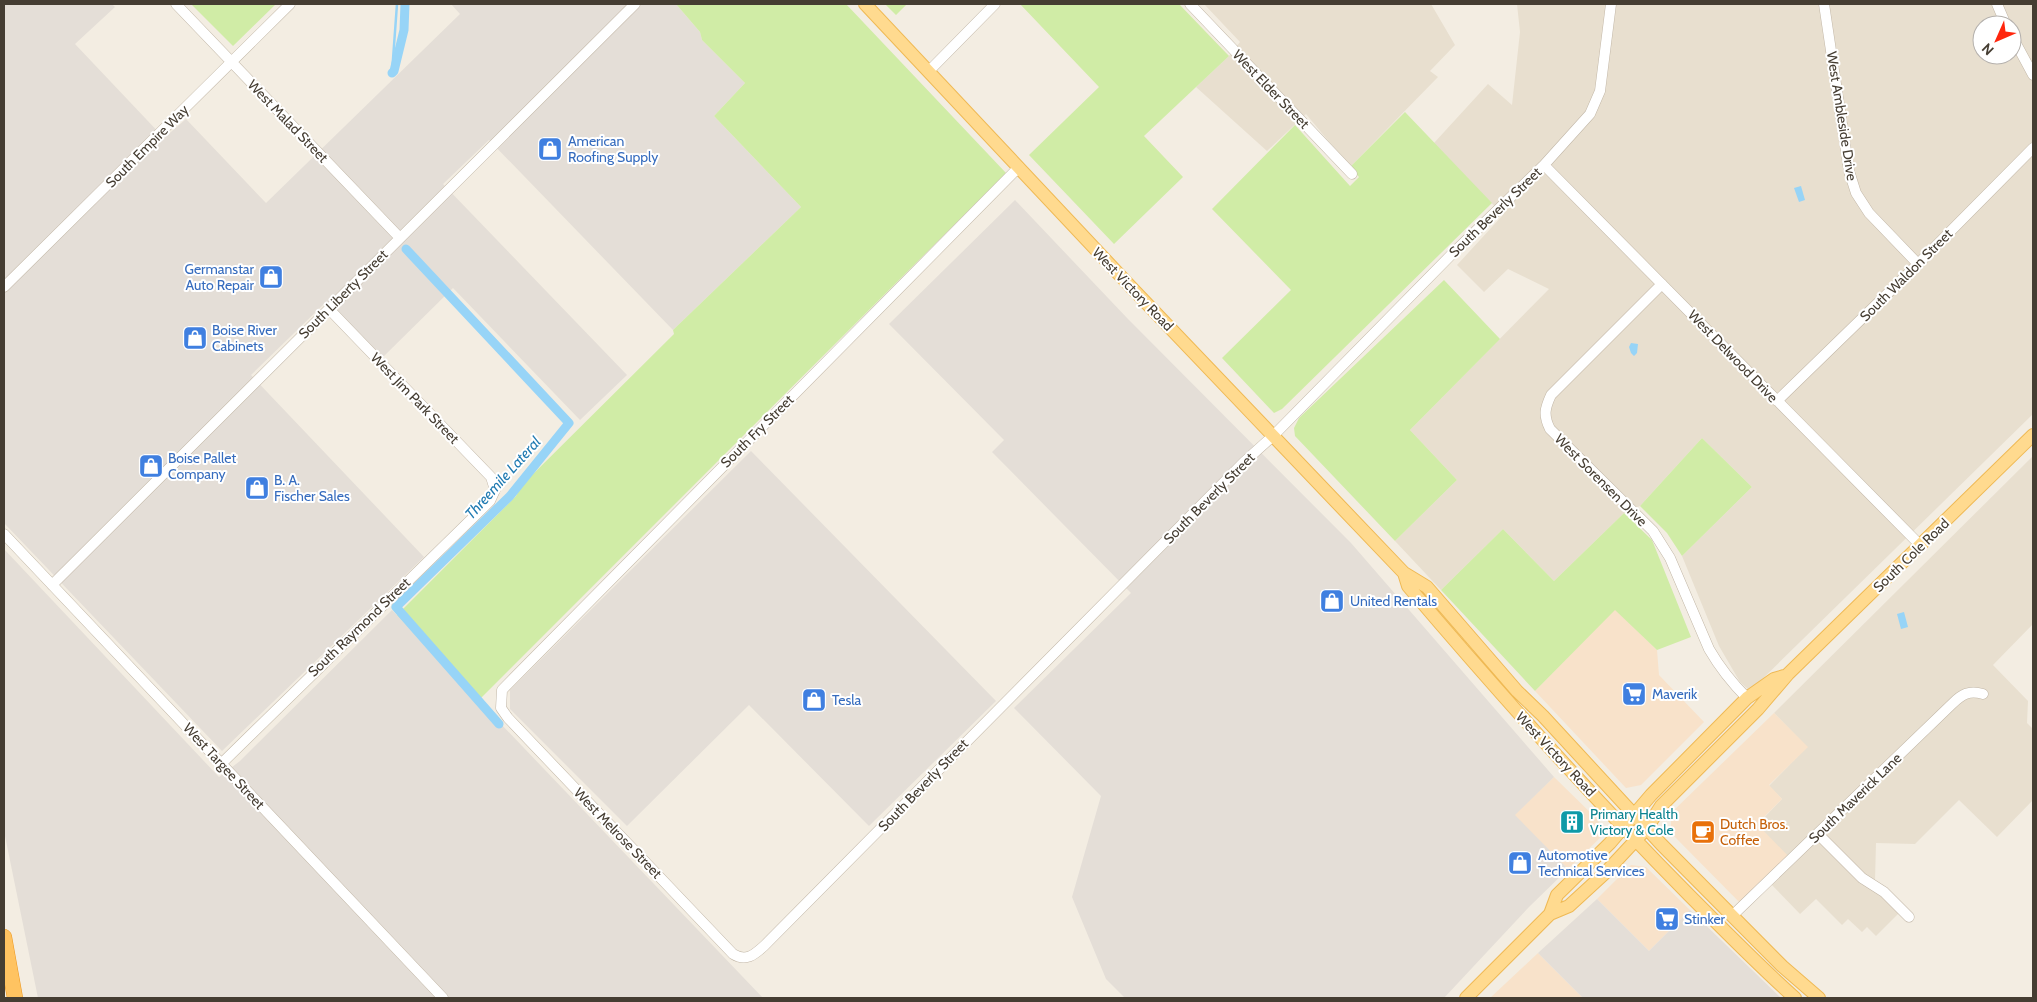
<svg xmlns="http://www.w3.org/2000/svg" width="2037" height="1002" viewBox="0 0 2037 1002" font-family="Cabin,sans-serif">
<rect width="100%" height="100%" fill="#f3ede2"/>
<path fill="#e8dfcf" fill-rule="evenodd" d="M1204,4h227l24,41 -25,26 8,6 -88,90 -44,-53 -39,37 -71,-64 33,-31 11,-14z
M1517,4h516v410l-283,277 -10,-9 -21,-36 -37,-90 70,-69 -50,-49 -62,68 -16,7 -70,68 -51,-52 -62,61 -46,-49 62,-61 -47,-50 139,-141 -41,-20 -24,23 -27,-27 46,-50 -69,-72 54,-59 24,21 8,-73zM1982,25h30v30h-30z
M2033,456v168l-40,41 35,36 -1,22 6,6v71l-36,37 -38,-37 -44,44 -39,-1 -1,38 28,28 -27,27 -9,-9 -5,5 -14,-13 -6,6 -26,-26 -16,15 -29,-30 -14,-59 25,-26 -13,-13 38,-39 -33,-34z"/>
<path fill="#f8e2ca" d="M1615,609l42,41 2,25 45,47 -63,63 -15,3 -91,-97z
M1774,713l34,34 -39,38 13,14 -25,25 36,37 -47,48 -75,-76v-20z
M1554,777l44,43 4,16 -34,33 -54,-54z
M1631,865l15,2 44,43 -41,41 -52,-52z
M1538,953l45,45h-93z"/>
<path fill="#e4ded7" d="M4,4h108l3,3 -40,37 89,94 22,-19 80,84 194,-189 -9,-10h225l24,28 2,8 43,43 -31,33 87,91 -128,123 -184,-190 -46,44 184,191 -47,45 -127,-132 -71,70 -56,-56 -75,73 173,182 -202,194 -218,-228z
M1015,200l113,119 223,224 203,234 -39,38 53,54 -39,38 -85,91h-319l-19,-19 -34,-82 29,-101 -87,-88 117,-115 -139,-141 12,-12 -115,-116z
M751,451l245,250 -127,125 -120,-121 -122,121 -117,-117v-19z
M4,549l215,228 21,-16 152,-151 371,388h-725l-34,-167z
M1597,899l52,52 41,-41 91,88h-198l-45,-45z"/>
<path fill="#d0eca6" d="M191,4h85l-43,42z
M676,4h170l160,169 -528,528 -81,-86 119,-119 5,-10 153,-152 -1,-4 128,-123 -87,-91 31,-33 -43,-43 -2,-8z
M885,4h22l-11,11z
M1020,4h159l50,52 -85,80 39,41 -69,67 -85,-89 70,-68z
M1405,112l87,91 -210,206 -8,4 -52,-55 69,-68 -79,-81 83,-84 55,61 9,-9 -9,-10z
M1444,280l56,59 -90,91 47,50 -62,61 -100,-105 -1,-8 5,-10z
M1702,438l50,49 -70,69 -15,-23 -27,-27z
M1624,513l28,27 39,97 -34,13 -42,-40 -80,81 -94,-101 62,-61 51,52z"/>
<path fill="#97d4f7" d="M1801,186l4,14 -6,2 -5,-14z
M1631,343l7,1 -1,9 -3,3 -3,-3 -2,-6z
M1904,612l4,15 -7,2 -4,-15z"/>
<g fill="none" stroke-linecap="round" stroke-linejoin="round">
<path stroke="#97d4f7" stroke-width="2.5" d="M392,73l5,-69"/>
<path stroke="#97d4f7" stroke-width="9" d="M392,73l2,-2 10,-41 1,-26
M406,249l163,174 -59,73 -114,111 103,117"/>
<defs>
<path id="minor" d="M176,4l224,234
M1190,4l162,170
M1824,4l25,167 7,22 13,20 49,51
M1997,4l9,21
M2012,36l21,39
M929,71l66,-67
M1544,165l377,381
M1019,167l-517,523 -1,18 7,10 225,236c13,8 21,1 31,-8l480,-484 30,-27 178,-181 92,-89 46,-51 10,-23 11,-87
M1662,284l-111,111c-6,13 -8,20 -1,34l103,102 17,27 39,91c11,19 23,34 38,49
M4,287l286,-283
M1777,401l141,-137 115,-116
M4,534l439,464
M52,585l583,-581
M221,764l269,-263 5,-11 -4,-13 -162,-168
M1818,834l44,44 22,14 25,25
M1733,915l219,-211c10,-10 17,-14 31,-10"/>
<path id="major" d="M865,4l265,282 274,287 23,14 90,104 26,25 118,128 121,122 37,32
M1404,573l4,13c90,106 183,210 281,309 35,35 69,70 106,103
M1550,914l7,-19 53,-52 41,-48 96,-97 27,-19 10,-3
M1466,998l84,-84 19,-8 36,-33 42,-45 14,-22 97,-97 30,-35 245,-239"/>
<path id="highway" d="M4,937l11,61"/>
</defs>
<use href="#minor" stroke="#c2b7a7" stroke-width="11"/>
<use href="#major" stroke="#efb954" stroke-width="14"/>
<use href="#highway" stroke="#ec9822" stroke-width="16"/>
<use href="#minor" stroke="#fff" stroke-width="10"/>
<use href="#major" stroke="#ffda8f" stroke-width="12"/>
<use href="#highway" stroke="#ffc361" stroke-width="15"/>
</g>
<defs>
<symbol id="shop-square" viewBox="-11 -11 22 22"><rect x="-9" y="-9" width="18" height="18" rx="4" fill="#3f7fe0" stroke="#fff"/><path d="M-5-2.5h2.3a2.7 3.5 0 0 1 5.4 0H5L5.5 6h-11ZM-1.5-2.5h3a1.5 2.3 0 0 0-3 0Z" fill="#fff"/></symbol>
<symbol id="supermarket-square" viewBox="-11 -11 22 22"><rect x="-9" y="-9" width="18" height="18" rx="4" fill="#3f7fe0" stroke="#fff"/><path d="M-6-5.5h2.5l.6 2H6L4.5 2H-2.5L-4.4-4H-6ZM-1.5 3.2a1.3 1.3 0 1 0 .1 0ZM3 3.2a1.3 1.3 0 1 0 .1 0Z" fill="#fff"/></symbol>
<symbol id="building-square" viewBox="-11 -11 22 22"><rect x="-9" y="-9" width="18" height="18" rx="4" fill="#0f9aa8" stroke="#fff"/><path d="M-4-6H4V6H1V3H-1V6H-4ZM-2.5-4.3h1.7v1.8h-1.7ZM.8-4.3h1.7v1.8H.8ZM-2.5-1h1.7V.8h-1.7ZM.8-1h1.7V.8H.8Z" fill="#fff"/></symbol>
<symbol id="cafe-square" viewBox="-11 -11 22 22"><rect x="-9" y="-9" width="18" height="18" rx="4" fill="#e8710a" stroke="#fff"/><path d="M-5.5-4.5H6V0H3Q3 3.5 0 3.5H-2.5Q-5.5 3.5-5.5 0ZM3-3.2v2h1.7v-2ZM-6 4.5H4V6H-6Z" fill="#fff"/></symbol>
</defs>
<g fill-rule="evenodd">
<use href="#shop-square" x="536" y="135" width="28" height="28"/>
<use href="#shop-square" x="257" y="263" width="28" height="28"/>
<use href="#shop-square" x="181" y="324" width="28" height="28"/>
<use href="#shop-square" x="137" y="452" width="28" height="28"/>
<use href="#shop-square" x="243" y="474" width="28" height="28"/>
<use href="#shop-square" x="1318" y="587" width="28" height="28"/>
<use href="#supermarket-square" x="1620" y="680" width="28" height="28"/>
<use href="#shop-square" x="800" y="686" width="28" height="28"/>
<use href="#building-square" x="1558" y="808" width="28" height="28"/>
<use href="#cafe-square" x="1689" y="818" width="28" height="28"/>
<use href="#shop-square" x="1506" y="849" width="28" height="28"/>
<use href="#supermarket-square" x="1653" y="905" width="28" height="28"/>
</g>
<g text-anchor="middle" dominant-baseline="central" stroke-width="4" stroke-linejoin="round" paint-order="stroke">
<g font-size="14" fill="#453d32" stroke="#fff">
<text transform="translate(1271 89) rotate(46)">West Elder Street</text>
<text transform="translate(1842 116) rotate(81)">West Ambleside Drive</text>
<text transform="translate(288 121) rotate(46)">West Malad Street</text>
<text transform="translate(147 146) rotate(-45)">South Empire Way</text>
<text transform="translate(1495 212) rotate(-44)">South Beverly Street</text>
<text transform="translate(1906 275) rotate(-45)">South Waldon Street</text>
<text transform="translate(1133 289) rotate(46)">West Victory Road</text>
<text transform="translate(343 294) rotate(-45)">South Liberty Street</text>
<text transform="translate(1733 356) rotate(46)">West Delwood Drive</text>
<text transform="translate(415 398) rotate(46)">West Jim Park Street</text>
<text transform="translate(757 431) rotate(-45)">South Fry Street</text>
<text transform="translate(1601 480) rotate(45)">West Sorensen Drive</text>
<text transform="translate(1209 498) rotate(-45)">South Beverly Street</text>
<text transform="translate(1911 555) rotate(-44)">South Cole Road</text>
<text transform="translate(359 627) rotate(-44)">South Raymond Street</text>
<text transform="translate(1556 754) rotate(47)">West Victory Road</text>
<text transform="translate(224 766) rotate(47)">West Targee Street</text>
<text transform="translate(923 785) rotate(-46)">South Beverly Street</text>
<text transform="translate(1855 798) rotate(-44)">South Maverick Lane</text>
<text transform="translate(618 833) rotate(46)">West Melrose Street</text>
</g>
<g font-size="14" fill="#366cbe" stroke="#fff" text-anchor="start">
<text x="568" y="141">American<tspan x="568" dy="16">Roofing Supply</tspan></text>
<text x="254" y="269" text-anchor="end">Germanstar<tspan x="254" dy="16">Auto Repair</tspan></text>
<text x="212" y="330">Boise River<tspan x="212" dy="16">Cabinets</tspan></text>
<text x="168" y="458">Boise Pallet<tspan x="168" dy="16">Company</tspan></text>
<text x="274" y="480">B. A.<tspan x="274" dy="16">Fischer Sales</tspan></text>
<text x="1350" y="601">United Rentals</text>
<text x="1652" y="694">Maverik</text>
<text x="832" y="700">Tesla</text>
<text x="1538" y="855">Automotive<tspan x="1538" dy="16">Technical Services</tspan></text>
<text x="1684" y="919">Stinker</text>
</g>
<g font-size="14" fill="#0d838f" stroke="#fff" text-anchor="start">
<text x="1590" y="814">Primary Health<tspan x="1590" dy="16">Victory &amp; Cole</tspan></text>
</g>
<g font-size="14" fill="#c56008" stroke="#fff" text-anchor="start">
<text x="1720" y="824">Dutch Bros.<tspan x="1720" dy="16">Coffee</tspan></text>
</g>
<g font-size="15" font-style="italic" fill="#217bb2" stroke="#fff">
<text transform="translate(503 478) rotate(-48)">Threemile Lateral</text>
</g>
</g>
<rect width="2037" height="1002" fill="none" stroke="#453d32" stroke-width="10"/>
<g transform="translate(1997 40) rotate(225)"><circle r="24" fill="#ffffff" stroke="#b5b1ad"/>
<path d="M0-4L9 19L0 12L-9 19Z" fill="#ff260d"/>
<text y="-8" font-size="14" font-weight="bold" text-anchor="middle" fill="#453d32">N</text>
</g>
</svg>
